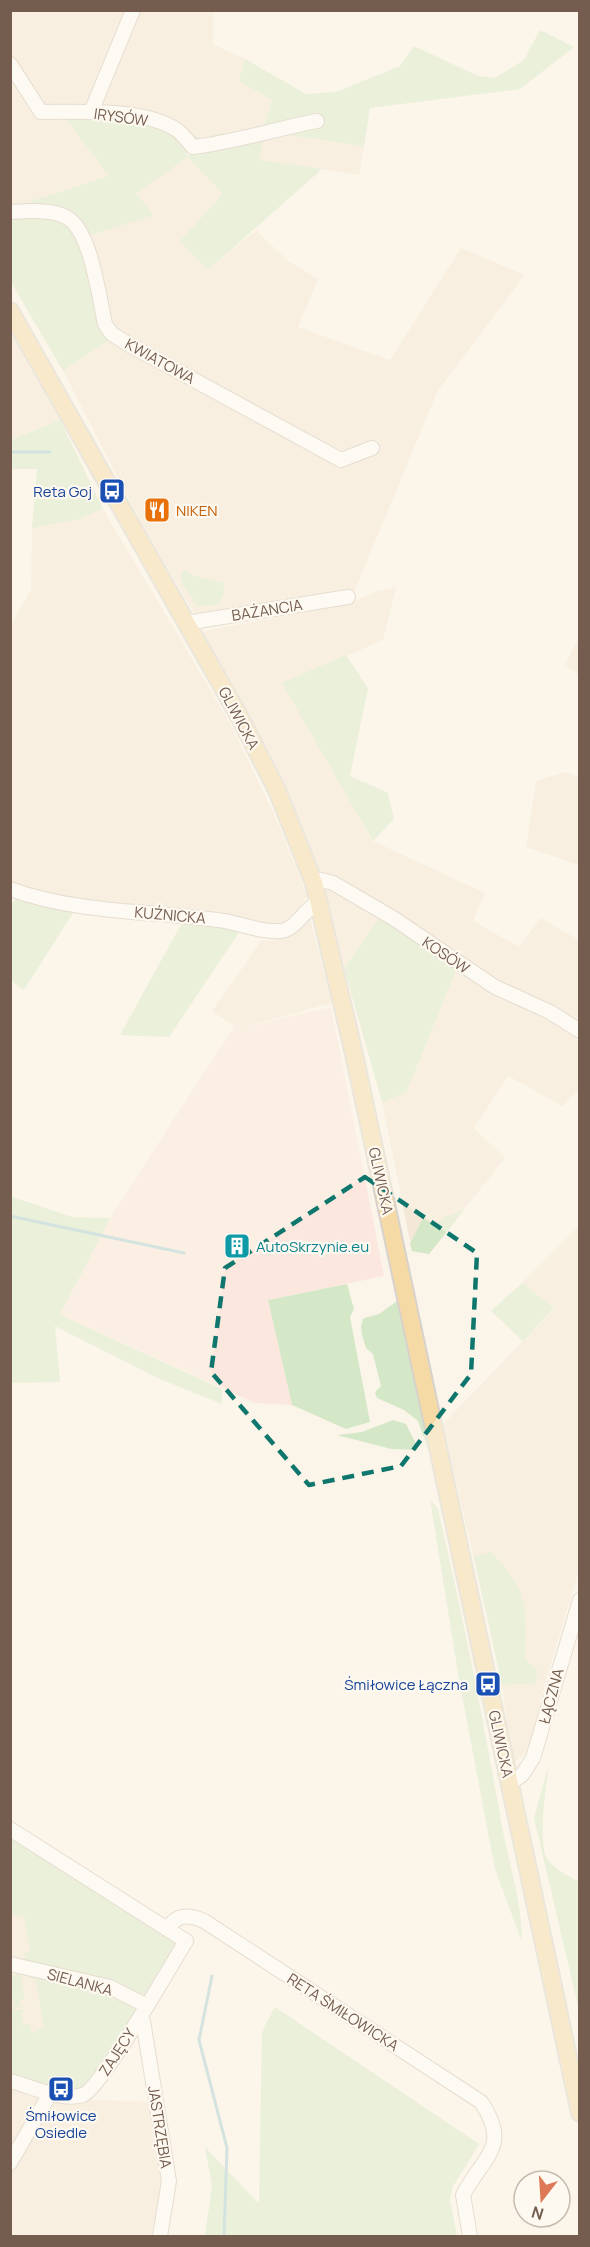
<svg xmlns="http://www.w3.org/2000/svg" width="590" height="2247" viewBox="0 0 590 2247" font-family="Manrope,sans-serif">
<rect width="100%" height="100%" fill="#fbf5e9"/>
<path fill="#f3e7d8" d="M138,10l75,1v33l32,15 -6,22 33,19 -8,27 -27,9 -17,-3 -18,6 -33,-18 -69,-15z
M11,11h119l-40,98h-44l-35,-49z
M10,79l32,38 24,2 43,57 -98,32z
M274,133l90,13 -5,29 -100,-15 4,-24z
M188,156l35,38 -43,47 29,28 47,-39 32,31 30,18 -20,48 92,33 71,-112 64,27 -87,115 -83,200 -160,25 -51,-87 -81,-157 45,-30 -28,-102 72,-24 -17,-22z
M10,328l50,92 -49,20h-1z
M103,509l128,216 44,91 32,79 -13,23 -13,9 -170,-21 -92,-18 -8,11v-274l20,-36 1,-61 47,-9z
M396,587l-13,53 -100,43 90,158 112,52 -12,28 46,26 22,-29 38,22v91l-197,-117 -38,54 -51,-159 -94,-177 152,-29 26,-12z
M579,638v37l-15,-10z
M565,772l14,5v88l-53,-18 10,-66z
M310,917l22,86 -84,23h-14l-22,-15 50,-71 9,1 19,-6z
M457,968l110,63 12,10v48l-17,17 -54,-30 -34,52 31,30 -76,96 -17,-3 -30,-149 24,-9z
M579,1226v344l-34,113 -13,56 -9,17 -8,5 -5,-13 -8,-66 -59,-258 111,-115 -32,-26z
M11,1899l44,8 -5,133 -39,-10z
M10,2077l84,23 55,2 13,84 -11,50h-140z"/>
<path fill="#fbe7de" d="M331,1007l53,269 -116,24 24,105 -37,-2 -195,-88 50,-97 124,-192h14z"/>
<path fill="#d4e8c8" d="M540,30l34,17 -54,42 -150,19 -6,38 -90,-13 -10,-6 8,-27 -33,-19 6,-22 61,35 30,-2 64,-26 14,-20 64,30 17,2 29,-18z
M85,116c40,3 84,-1 103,40l9,-6 -11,-20 16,9 18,-6 43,3 -3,24 62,9 -114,101 -28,-29 43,-47 -35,-37 -52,36 17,22 -73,24 28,102 -45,30 -52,-89 -1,-74 99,-32 -43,-57z
M60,420l43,89 -24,10 -47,9 5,-59h-26v-29z
M183,570l15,7 26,6 -1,12 -5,10 -21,1 -17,-27z
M346,655l22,33 -18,88 38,17 6,26 -21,22 -91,-158z
M18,896l58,12 -52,82 -13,-9 -1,-75z
M382,914l75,54 -51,125 -24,9 -38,-134z
M183,921l59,7 -73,109 -49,-2z
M10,1196l62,21 38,1 -50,97 162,74v15l-62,-25 -105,-53 5,56 -49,1z
M464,1210l-35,44 -17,-3 -2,-7 13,-26 12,7 12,-9z
M522,1283l32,25 -31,33 -32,-30z
M347,1284l7,25 -4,8 20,105 -24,7 -54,-24 -24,-105z
M397,1301l2,1 33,159 -14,-40 -14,-11 -27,-12 -2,-6 6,-6 -8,-32 -7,-6c-3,-10 -8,-21 -2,-30l15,-4z
M393,1420l13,4 13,26 -28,-1 -54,-14 25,-3z
M430,1499l8,10c24,104 45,208 63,312 7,41 21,79 21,121l-27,-73 -36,-190z
M491,1552c39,40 35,56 34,108l12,8 -1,15 -34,2 -28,-128z
M549,1765c-3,20 -12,80 -1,95 7,10 21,16 31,22v128l-45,-192z
M10,1837l169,109 -34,52 -119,-36 -2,-9 6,-2 -6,-34 -13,-4z
M16,1969l5,6 4,24 -6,1 1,6 7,1h-14l-2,-32 3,1z
M30,1974l78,16 31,19 -28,45 -31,37 -15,1 -54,-15 -1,-68 17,1 -6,2 2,13 7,-1 2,9 12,-5 -9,-50 -6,1z
M275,2007l204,137 -27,44 -2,12 7,36h-252l7,-50 -7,-39 54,57 3,-173z"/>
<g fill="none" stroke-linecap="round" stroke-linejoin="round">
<path stroke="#a5ccd5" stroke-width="3" d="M10,452h40
M10,1216l174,37
M212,1976l-13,64 28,108 -3,88"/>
<defs>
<path id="minor" d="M10,64l31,48c38,0 103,-4 136,18 6,4 11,12 16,17 42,-5 82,-18 124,-26
M91,112l42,-102
M10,212c17,-1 41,-3 56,5 25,12 33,81 39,107l7,10 16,10 213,116 31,-12
M186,623l162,-26
M314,883l7,-3 12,3 60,35 102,69 55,25 30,19
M10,889c66,24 139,22 208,31 20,2 42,13 63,11 14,-1 25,-23 38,-30
M510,1783l12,-8 11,-17 47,-158
M10,1829l176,112c-15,24 -85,147 -103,154 -21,7 -52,-9 -73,-14
M167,1929c10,-15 21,-15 37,-8l277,181c30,45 3,53 -18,93l7,41
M10,1964l100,23 37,19
M140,2018l3,3 26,160 -9,55
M10,2163l41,-71"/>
<path id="major" d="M10,311l229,405 38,74 37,93 40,171 226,1059"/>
</defs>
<use href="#minor" stroke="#cdbdb0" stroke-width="16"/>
<use href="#major" stroke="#d8d2cd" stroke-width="20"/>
<use href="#minor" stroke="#fff" stroke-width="14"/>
<use href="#major" stroke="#f5daa6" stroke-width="16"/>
</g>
<path d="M0 0H590V2247H0ZM365,1177l112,76 -6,121 -70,92 -92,19 -98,-113 14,-104z" fill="#fbf5e9" fill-opacity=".55" fill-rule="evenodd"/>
<path fill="none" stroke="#0f766e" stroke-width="4.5" stroke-dasharray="12 8" stroke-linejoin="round" d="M365,1177l112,76 -6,121 -70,92 -92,19 -98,-113 14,-104z"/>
<defs>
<symbol id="bus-square" viewBox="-11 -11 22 22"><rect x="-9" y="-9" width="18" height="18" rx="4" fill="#1a4fb4" stroke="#fef9f0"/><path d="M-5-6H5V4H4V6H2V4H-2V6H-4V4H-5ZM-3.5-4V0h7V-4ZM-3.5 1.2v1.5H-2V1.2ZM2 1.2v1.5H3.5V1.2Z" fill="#fff"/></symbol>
<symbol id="restaurant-square" viewBox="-11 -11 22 22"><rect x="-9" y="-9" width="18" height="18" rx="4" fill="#e8710a" stroke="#fef9f0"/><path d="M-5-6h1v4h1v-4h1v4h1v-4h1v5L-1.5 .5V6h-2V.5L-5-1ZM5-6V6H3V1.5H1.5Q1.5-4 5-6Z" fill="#fff"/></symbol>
<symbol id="building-square" viewBox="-11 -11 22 22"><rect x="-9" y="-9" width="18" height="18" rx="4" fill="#0f9aa8" stroke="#fef9f0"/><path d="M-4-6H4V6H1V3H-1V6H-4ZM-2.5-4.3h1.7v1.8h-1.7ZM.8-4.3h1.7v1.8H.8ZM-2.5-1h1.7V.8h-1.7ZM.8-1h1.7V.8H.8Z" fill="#fff"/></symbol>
</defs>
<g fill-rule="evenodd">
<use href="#bus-square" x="97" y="476" width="30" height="30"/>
<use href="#restaurant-square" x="142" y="495" width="30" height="30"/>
<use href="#building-square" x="222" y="1231" width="30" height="30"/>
<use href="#bus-square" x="473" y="1669" width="30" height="30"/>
<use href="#bus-square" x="46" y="2074" width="30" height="30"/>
</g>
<g text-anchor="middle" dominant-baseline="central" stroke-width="4.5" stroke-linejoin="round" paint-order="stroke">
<g font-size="15" fill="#745d4e" stroke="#fef9f0">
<text transform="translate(121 117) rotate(8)">IRYSÓW</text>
<text transform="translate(160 361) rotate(29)">KWIATOWA</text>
<text transform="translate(267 610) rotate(-9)">BAŻANCIA</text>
<text transform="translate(239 718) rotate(62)">GLIWICKA</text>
<text transform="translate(170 915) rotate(5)">KUŹNICKA</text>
<text transform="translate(446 955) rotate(34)">KOSÓW</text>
<text transform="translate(381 1181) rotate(78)">GLIWICKA</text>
<text transform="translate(551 1696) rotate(-75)">ŁĄCZNA</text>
<text transform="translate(501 1744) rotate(78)">GLIWICKA</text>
<text transform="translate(80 1982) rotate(15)">SIELANKA</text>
<text transform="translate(343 2012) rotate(33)">RETA ŚMIŁOWICKA</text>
<text transform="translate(117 2052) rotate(-57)">ZAJĘCY</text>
<text transform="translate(160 2127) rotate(81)">JASTRZĘBIA</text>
</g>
<g font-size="15" fill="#164399" stroke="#fef9f0" text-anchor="end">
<text x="92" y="491">Reta Goj</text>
<text x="468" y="1684">Śmiłowice Łączna</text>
<text x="61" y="2115" text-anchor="middle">Śmiłowice<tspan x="61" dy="17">Osiedle</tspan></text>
</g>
<g font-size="15" fill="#c56008" stroke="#fef9f0" text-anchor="start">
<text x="176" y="510">NIKEN</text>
</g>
<g font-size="15" fill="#0d838f" stroke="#fef9f0" text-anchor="start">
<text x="256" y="1246">AutoSkrzynie.eu</text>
</g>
</g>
<rect width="590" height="2247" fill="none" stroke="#745d4e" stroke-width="24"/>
<g transform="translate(542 2199) rotate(197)"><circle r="28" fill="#fef9f0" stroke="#c7bbaf" stroke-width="1.5"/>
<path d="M0-4.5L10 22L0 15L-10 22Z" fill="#dd7957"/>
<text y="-9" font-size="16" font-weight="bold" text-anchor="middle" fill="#745d4e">N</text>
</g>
</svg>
